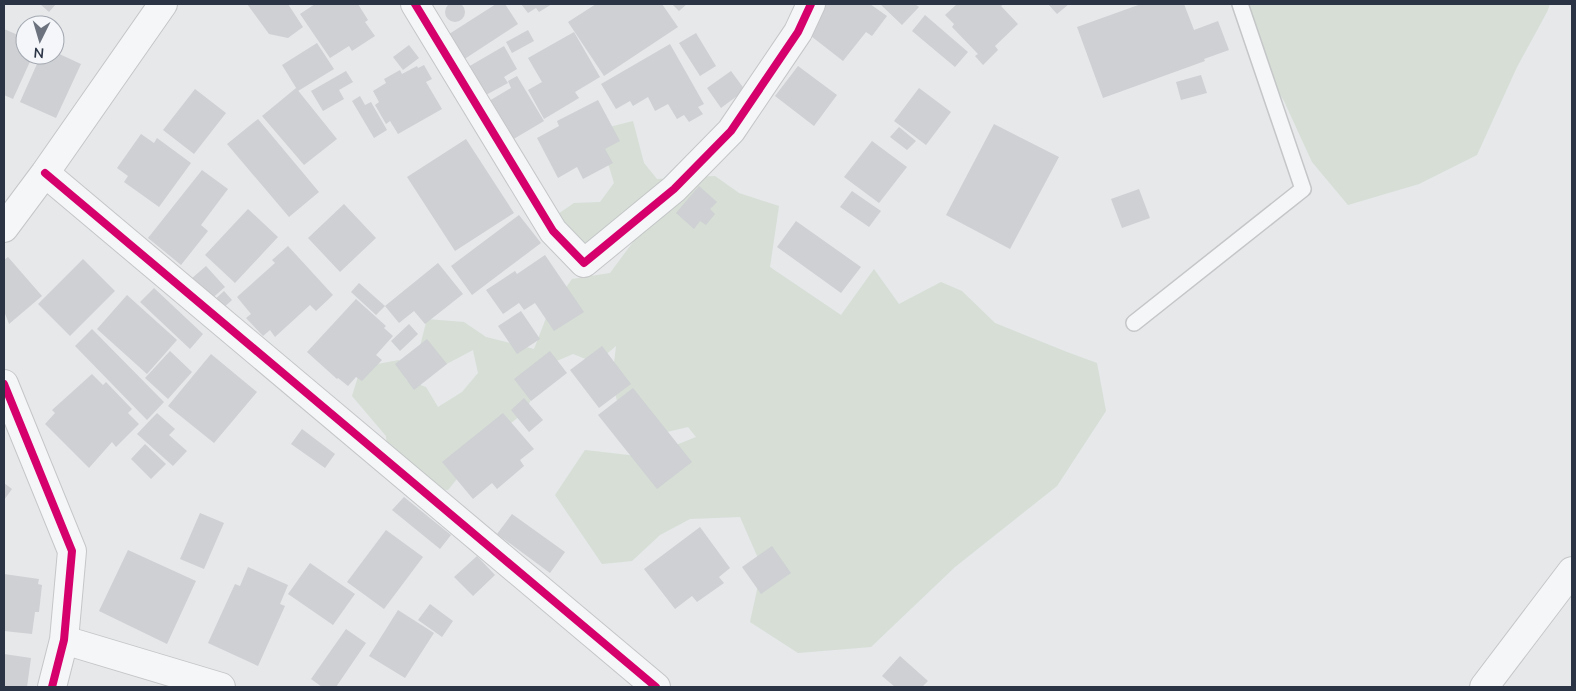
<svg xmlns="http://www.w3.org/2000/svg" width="1576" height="691" viewBox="0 0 1576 691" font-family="'Nunito Sans',sans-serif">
<rect width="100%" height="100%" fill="#e6e8ea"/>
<path fill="#d6ded6" d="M1232,4h318l-3,8 -30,55 -40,88 -58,29 -71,21 -36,-43 -28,-61 -42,-70z
M633,121l11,42 13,16 58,-3 24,17 40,13 -9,61 71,48 33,-46 25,35 42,-22 21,9 33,32 72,29 30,11 9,48 -49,75 -102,81 -84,80 -73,6 -48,-31 12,-55 -22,-50 -50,2 -30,16 -28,26 -30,3 -47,-69 30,-45 61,7 50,-20 -8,-10 -34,8 -33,-18 -9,-36 4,-35 -20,17 -23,-9 -28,12 -19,45 -40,32 -38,47 -41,-3 -18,-16 -3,-35 -34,-40 9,-29 38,-7 7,20 20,7 12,20 24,-15 16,-19 -5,-23 -34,18 -20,-18 8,-31 37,3 22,15 48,12 14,-36 24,-34 38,-6 23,-31 -18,-20 -24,20 -33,7 -3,-33 19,-13 26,-1 14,-19 -16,-53z"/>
<path fill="#ced0d3" d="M445 12a10 10 0 1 1 20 0a10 10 0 1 1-20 0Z
M40,4h16l-7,8z
M247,4h41l15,23 -15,11 -19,-4z
M315,4h43l10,16 -3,2 10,14 -23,15 -3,-5 -19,12 -30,-44z
M496,4h9l13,20 -55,36 -17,-24z
M521,4h31l-13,8 -3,-4 -8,5z
M596,4h66l16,23 -74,49 -36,-54z
M672,4h15l-8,7z
M822,4h48l17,12 -15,20 -6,-4 -23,29 -41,-32z
M880,4h35l4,3 -17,18z
M957,4h47l-3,2 17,18 -23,22 3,4 -15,15 -8,-9 3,-2 -26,-27 2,-3 -9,-9z
M1048,4h21l-12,10z
M1141,4h43l10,26 24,-9 11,29 -25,9 1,2 -102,37 -26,-71z
M925,15l43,37 -13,15 -43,-36z
M4,29l21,9v17h8l-20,44 -9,-4z
M528,30l6,11 -22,12 -6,-11z
M574,32l26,45 -25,15 4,6 -35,21 -16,-29 14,-8 -14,-24z
M696,33l20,33 -16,10 -21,-33z
M317,43l17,26 -36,22 -16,-26z
M670,44l34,60 -6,3 5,7 -14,8 -5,-7 -7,4 -9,-15 -13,7 -7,-14 -15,9 -3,-5 -14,8 -15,-25z
M409,45l10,13 -16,12 -10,-13z
M504,46l13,23 -13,8 4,6 -24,13 -16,-29z
M55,52l26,12 -25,54 -36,-16 21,-47h14z
M424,65l8,14 -6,3 16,27 -44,25 -8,-13 -4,3 -11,-19 4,-3 -6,-11 13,-8 -2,-4 16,-9 2,4 15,-8 1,2z
M798,66l39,29 -23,31 -39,-30z
M346,71l7,11 -14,8 5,9 -21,12 -12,-20z
M731,71l14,19 -24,18 -14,-20z
M1201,75l6,18 -26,7 -5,-18z
M517,76l27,45 -32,19 -23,-39 22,-13 -3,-7z
M296,88l41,51 -33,26 -42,-49z
M919,88l32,24 -25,33 -32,-24z
M195,89l31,24 -32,41 -31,-24z
M360,96l5,9 6,-3 16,28 -13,8 -22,-37z
M598,100l22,41 -15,8 8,14 -30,16 -6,-12 -19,11 -21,-40 22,-12 -2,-5z
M258,119l61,73 -30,25 -62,-73z
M994,124l65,33 -49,92 -64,-34z
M899,127l17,14 -9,9 -17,-13z
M141,134l13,9 3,-5 34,25 -32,44 -35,-25 4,-6 -11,-8z
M466,139l48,74 -59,38 -48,-74z
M872,141l35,26 -28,36 -35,-26z
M202,170l26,19 -27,36 7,6 -27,34 -33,-27z
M699,186l18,16 -7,7 5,5 -9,11 -6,-4 -6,8 -18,-16z
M1139,189l11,29 -28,10 -11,-29z
M852,191l29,20 -12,16 -29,-20z
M344,204l32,34 -36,34 -32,-34z
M248,209l30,28 -43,46 -30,-28z
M519,215l22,28 -69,52 -21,-29z
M796,221l65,46 -20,26 -64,-46z
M288,246l45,49 -17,16 -6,-6 -35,32 -5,-7 -7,6 -17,-18 5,-4 -14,-17 38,-34 -3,-3z
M545,255l39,57 -30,19 -19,-28 -11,7 -5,-7 -16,11 -17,-24 29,-19 2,3z
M8,257l34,39 -33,28 -5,-13v-51z
M83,259l32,32 -45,45 -32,-32z
M438,263l25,31 -38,30 -11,-13 -15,12 -14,-17z
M206,266l19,21 -16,14 -18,-22z
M359,283l26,23 -9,9 -25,-23z
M154,288l49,46 -13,15 -50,-47z
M224,291l8,9 -12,11 -9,-8z
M127,295l50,45 -30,34 -50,-45z
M356,299l30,27 -2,2 9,8 -17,19 6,5 -20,21 -6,-4 -8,9 -10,-8 -1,1 -30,-27z
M521,311l19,28 -23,15 -19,-28z
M409,324l9,10 -18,17 -9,-10z
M92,329l72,73 -17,18 -72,-74z
M427,339l20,25 -33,26 -19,-26z
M602,346l29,38 -32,24 -29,-38z
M170,351l22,21 -24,27 -23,-21z
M550,351l17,22 -36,28 -17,-22z
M211,354l46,38 -43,51 -46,-37z
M92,374l11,11 3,-3 26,27 -4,4 11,11 -23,23 -4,-5 -23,26 -44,-44 10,-11 -3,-3z
M633,388l59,74 -35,27 -59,-74z
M524,398l19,22 -14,12 -18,-22z
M157,413l18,16 -6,6 18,16 -14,15 -36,-32z
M503,413l31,36 -14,11 4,6 -27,23 -5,-6 -19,16 -31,-37z
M302,429l33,25 -10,14 -34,-24z
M145,444l21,20 -15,15 -20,-20z
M4,483l8,6 -8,11z
M404,497l47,38 -11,14 -48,-39z
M200,513l24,10 -20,46 -24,-10z
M512,514l53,38 -15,21 -53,-39z
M700,527l30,41 -11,9 5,6 -27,19 -5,-6 -17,13 -31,-40z
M386,530l37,27 -39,52 -37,-27z
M772,546l19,27 -30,21 -19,-27z
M128,550l68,31 -29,63 -68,-33z
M477,556l18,19 -22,21 -19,-19z
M310,563l45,31 -22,31 -45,-31z
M248,567l40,18 -8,19 5,2 -27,60 -50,-23 27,-59 5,2z
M4,574l35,5 -1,5 4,1 -3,27h-4l-3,22 -28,-3z
M430,604l23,17 -11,16 -24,-17z
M398,610l36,23 -29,45 -36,-22z
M346,629l20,14 -30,44h-14l-11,-8z
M4,654l27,4 -4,29h-23z
M900,656l28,25 -6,6h-27l-13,-11z"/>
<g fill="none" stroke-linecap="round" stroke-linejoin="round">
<defs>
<path id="lane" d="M1134,323l169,-134 -63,-185"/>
<path id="street" d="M415,4l138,227 31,32 90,-74 57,-58 67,-99 13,-28
M45,173l611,514
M4,228l41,-55 118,-169
M4,384l68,167 -8,89 -12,47
M64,640l157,47
M1484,687l88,-116"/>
</defs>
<use href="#lane" stroke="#c4c6c8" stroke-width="18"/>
<use href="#street" stroke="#c4c6c8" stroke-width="30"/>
<use href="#lane" stroke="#f5f6f7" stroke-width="15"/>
<use href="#street" stroke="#f5f6f7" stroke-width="28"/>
<defs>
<path id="cycleway" d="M415,4l138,227 31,32 90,-74 57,-58 67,-99 13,-28
M45,173l611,514
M4,384l68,167 -8,89 -12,47"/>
</defs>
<use href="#cycleway" stroke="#f4f6f9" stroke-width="11"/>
<use href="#cycleway" stroke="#d6006c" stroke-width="8"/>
</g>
<rect width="1576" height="691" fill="none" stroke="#2b3445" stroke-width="10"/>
<g transform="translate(40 40) rotate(185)"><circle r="24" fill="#f4f6f9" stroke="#a4a8b1"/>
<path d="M0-4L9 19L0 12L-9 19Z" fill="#6c737f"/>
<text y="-8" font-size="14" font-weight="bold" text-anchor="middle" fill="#2b3445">N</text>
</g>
</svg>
